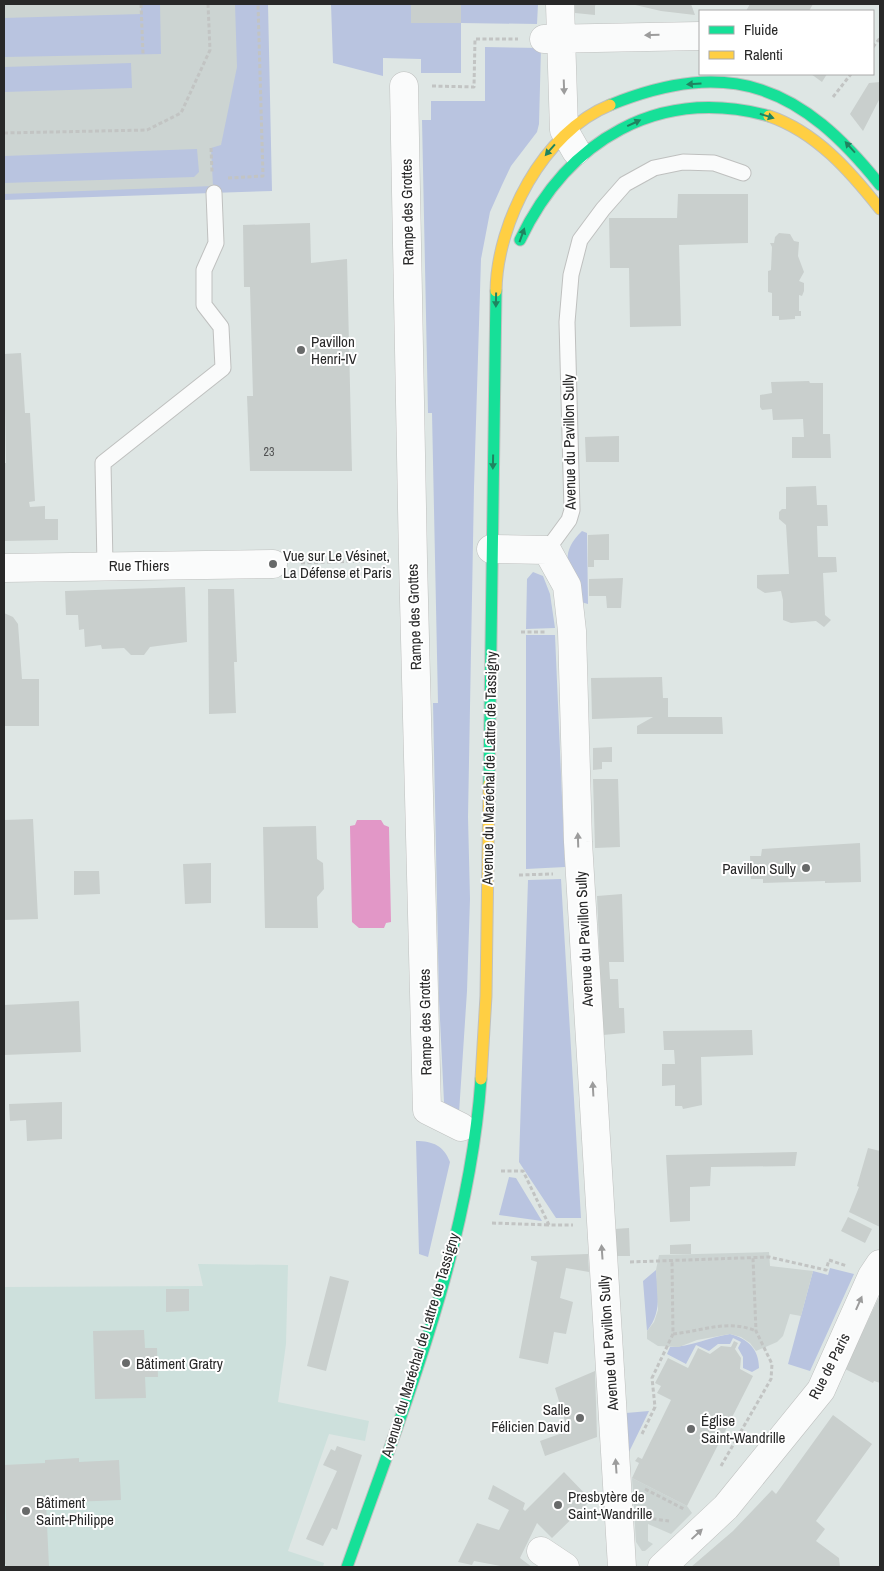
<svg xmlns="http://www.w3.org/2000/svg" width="884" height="1571" viewBox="0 0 884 1571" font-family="'Archivo Narrow',sans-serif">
<rect width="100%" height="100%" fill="#dee6e4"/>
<path fill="#cde0dc" d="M198,1264l90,1 -2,79 -8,58 91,19 -4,20 -36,-7 -41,117 36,12 -1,4h-319v-280l199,-1z"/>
<path fill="#b9c4e0" d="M4,4h264l4,187 -268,9z
M331,4h207l-1,20 -76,-1v50h-40v-14l-38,-1v18l-50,-13z
M485,47l56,1 -2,76 -2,8 -26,34 -9,19 -12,27 -9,47 -7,228 -6,330 2,82 -3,92 -8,122 -9,3 -6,-14 -5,-103 -6,-296h5l-6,-290h-4l-6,-293h9v-19h54z
M582,531l5,2 1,71 -7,-2c-10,-30 -25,-46 1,-71z
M533,572l10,4 7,18 5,34 -29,1 1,-50z
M526,635h29l10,232 -39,2z
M561,879l20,339h-25l-37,-56 9,-282z
M416,1141c17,0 28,5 34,21l-22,95 -9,-3z
M509,1177l7,1 26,43 -43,-6z
M830,1268l24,6 -44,97 -22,-7 25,-93 15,4z
M656,1270c2,23 6,42 -9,61l-4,-50z
M730,1334c18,5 29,15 29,34l-7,4 -9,-4v-11l-5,-9 3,-6 -8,-4 -3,6h-12l-9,7 -13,-6 -10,19 -19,-10 3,-7c20,0 40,-10 60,-13z
M649,1411l-21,43 -2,-41z"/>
<path fill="#ccd4d2" d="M4,4h137v10l-137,4z
M160,4h75l2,63 -16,78 -10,3 2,38 -209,8v-11l190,-6 5,-5 -2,-23 -193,7v-64l128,-4 -1,-25 -127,4v-10l157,-3z
M769,1252l1,14 43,5 -12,45 -11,-2 -7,22 -6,6 -21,9 -6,-8 -9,-6 -11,-3 -33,6 -18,7 -21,-1 -11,-7v-8l7,-9 4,-12 -2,-40 3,-15z
M632,1478l55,28 5,7 -21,21 -23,-10v17l5,3 -8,7h-3l-6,-9z"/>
<path fill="#e297c7" d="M357,820h24l3,5 5,2 2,95 -5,1 -2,5h-25l-7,-6 -2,-96 5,-1z"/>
<path fill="#c9cfcd" d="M411,4h50v19h-50z
M575,4h21l-1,2v9l-20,-2z
M631,4h60l4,11 -34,-4z
M750,4h63l-4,7h-63z
M811,74h16l-5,8z
M880,82v16l-17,33 -13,-17 19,-31z
M678,194h70v49l-69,2 2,81 -51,1 -1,-59h-19l-1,-50h68z
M310,223l1,40 36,-4 5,212h-102l-3,-75h6l-3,-109h-6l-1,-62z
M779,233l11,1 4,7 5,1 -1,14 6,16 -5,9 5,2v8l-2,5 -3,-1v16h2v5h-6v3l-16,1v-4h-7v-23l-4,-1v-21l3,-1 1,-23 -2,-4h4l1,-6z
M21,353l4,60h5l5,88 -6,1 1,5 15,-1v13h13v21l-54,1v-78h2l-2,-109z
M809,381l1,2h13v51h7l1,24h-39v-21h12l-1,-18 -30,1 -1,-11 -10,1 -2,-3v-12l12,-2 -1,-11z
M619,436v26h-33l-1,-25z
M816,486l1,19h10l1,21h-11l1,31h18l1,15 -14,1 2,42 6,5 -7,7 -8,-6 -25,2 -8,-3v-20l-2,-9 -16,2 -8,-5v-13l32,-1 -3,-49 -7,-6v-7l3,-3h4v-22z
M609,534v26h-15v7h-6v-32z
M623,578l-2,30h-14l-1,-12h-17v-17z
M185,587l2,55 -37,5 -6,8h-13l-7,-7 -22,1 -1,-4 -16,2 -1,-18 -5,1 -1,-15h-12l-1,-24z
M208,589h26l3,73h-3l2,51 -27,1z
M4,613l9,4 5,7 4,55h17v47h-35z
M662,677l1,21h5v19h54l1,17h-86v-8l16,-9 -61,2 -1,-41z
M612,747v15h-10v7l-9,1v-22z
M593,779h25l2,68 -25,1z
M33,819l5,100 -34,1v-100z
M316,826l1,33 6,4 1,26 -7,8 1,31h-53l-2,-101z
M860,843l1,39 -36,1v-2l-62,2v-4h-12l-1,-23h11l1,-7z
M211,863v40l-26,1 -2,-40z
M74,871h25l1,23 -26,1z
M622,894l2,68h-15l1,17h8l1,29h5l1,25 -22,2 -6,-139z
M79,1001l2,51 -77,3v-50z
M752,1030l1,25 -52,2 1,48 -19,4 -1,-3h-7v-21l-13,1v-22h13l-1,-14h-10l-1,-19z
M62,1102v37l-35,2 -1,-21 -16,1 -1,-17z
M868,1148l12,3v76l-31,-15 10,-25 -2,-1z
M797,1152l-2,14 -84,1 -1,19 -20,1v34l-20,1 -4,-67z
M848,1217l24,12 -7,14 -24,-12z
M629,1228l1,28h-15l-1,-27z
M691,1244v10h-21v-9z
M588,1254l1,18 -23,-4 -6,30 13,4 -7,32 -12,-2 -6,32 -29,-6 18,-96 -6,-2v-4z
M330,1276l19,5 -23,90 -19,-5z
M166,1289h23v22l-23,1z
M880,1295v88l-6,-2 -1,2 -28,-14z
M144,1330l1,18h12l1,29h-13l1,21 -51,1 -2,-68z
M734,1341l4,2 -3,6 6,9 -1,11 13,7 -66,130 -55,-28 7,-15 -4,-2 3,-4 4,2 29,-59 -14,-7 4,-7 -6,-3 13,-25 20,10 10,-20 12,6 11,-8 10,1z
M595,1371l2,66 -52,19 -5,-15 28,-10 -13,-43z
M833,1415l39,29 -56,77 9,8 -9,12 23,17 1,9h-149l42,-36 39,-41 4,4z
M337,1446l25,9 -25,75 -5,-2 -9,18 -17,-7 31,-68 -14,-6 8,-16 4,2z
M79,1458v4l40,-2 2,40 -75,3 3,64h-43v-3h-2v-44h2l-2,-55 41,-2v-3z
M564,1472l27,28 -39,38 -15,-15 -17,35 12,9h-26l-32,-6 -2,4 -14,-3 19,-39 22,7 10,-20 -21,-11 5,-14 32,18 -2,6 2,2z"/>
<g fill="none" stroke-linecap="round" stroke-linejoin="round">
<defs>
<path id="lane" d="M547,550l22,-30 3,-10 -5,-188 4,-47 9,-35 23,-31 22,-25 29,-16 29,-6 31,1 29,10
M105,565l-2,-102 120,-95 -2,-41 -17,-22v-35l12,-27 -2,-50"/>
<path id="street" d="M560,4l4,126 12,21
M544,39l156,-3
M404,86l9,474 14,550 34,17
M491,549l56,1 20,36 5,45 6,211 44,725
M4,568l269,-4
M541,1551l24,16
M662,1567l64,-60 95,-117 51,-114 8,-12"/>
<path id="fast" d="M610,105c121,-49 192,-18 270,80
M520,240c48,-100 138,-154 249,-124
M489,784l7,-493
M347,1567c56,-158 122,-319 134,-488"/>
<path id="slow" d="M769,116c47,16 81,55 111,93
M496,291c1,-69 47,-159 114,-186
M481,1079l5,-83 3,-212"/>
</defs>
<use href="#lane" stroke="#bfc0bf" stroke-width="17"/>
<use href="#street" stroke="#bfc0bf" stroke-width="29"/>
<use href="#fast" stroke="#bfc0bf" stroke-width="13"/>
<use href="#slow" stroke="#bfc0bf" stroke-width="13"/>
<path stroke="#c2c4c3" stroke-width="3" stroke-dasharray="4 2.5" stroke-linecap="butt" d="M141,4l2,50
M873,47l7,-9
M432,86l42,1 1,-48h43
M833,97l18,-23
M4,133l143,-3 34,-17 29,-63 -2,-46
M211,148l1,24
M228,178l35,-2 -5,-172
M301,563l86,-3
M521,632h25
M519,875l34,-1
M501,1171h22l26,54h24
M492,1223l57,2
M630,1262l139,-5 57,13 3,-10 18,6
M673,1334c29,-3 55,-15 83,-3
M642,1434l13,-27 -3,-29 21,-44 -1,-74
M721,1466l50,-87 1,-15 -16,-33 -3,-73
M645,1489l39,20
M646,1518l23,3"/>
<use href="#lane" stroke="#fafbfb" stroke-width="15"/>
<use href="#street" stroke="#fafbfb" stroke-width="28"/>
<use href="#fast" stroke="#16e098" stroke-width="11"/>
<use href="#slow" stroke="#ffcf43" stroke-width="11"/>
</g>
<defs><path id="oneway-solid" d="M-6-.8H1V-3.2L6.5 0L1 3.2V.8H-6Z" transform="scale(1.25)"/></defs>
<g fill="#9c9c9c">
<use href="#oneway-solid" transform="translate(652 35) rotate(179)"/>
<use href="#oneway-solid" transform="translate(564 87) rotate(88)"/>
<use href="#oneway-solid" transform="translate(578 840) rotate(-92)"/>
<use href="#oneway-solid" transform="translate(593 1089) rotate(-93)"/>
<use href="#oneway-solid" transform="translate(602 1252) rotate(-94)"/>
<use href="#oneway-solid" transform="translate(859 1303) rotate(-66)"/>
<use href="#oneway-solid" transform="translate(616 1466) rotate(-94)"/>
<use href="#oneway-solid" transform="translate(697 1534) rotate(-43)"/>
</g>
<g fill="#1f8460">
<use href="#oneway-solid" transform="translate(694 84) rotate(176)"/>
<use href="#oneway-solid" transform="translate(767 116) rotate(17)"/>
<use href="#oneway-solid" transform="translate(634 123) rotate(-25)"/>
<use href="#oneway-solid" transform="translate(850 147) rotate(-132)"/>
<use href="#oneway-solid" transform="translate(550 150) rotate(131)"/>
<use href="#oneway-solid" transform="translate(522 235) rotate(-70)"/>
<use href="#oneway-solid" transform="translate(496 300) rotate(91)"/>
<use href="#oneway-solid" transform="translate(493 462) rotate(91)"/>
</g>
<g fill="#686a6a" stroke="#fff" stroke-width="2">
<circle cx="301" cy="350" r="5"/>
<circle cx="273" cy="564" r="5"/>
<circle cx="806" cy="868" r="5"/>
<circle cx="126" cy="1363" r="5"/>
<circle cx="580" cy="1418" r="5"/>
<circle cx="691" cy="1429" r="5"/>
<circle cx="558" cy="1505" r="5"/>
<circle cx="26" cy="1511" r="5"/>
</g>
<g text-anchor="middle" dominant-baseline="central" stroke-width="4" stroke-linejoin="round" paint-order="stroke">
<g font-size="12" fill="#515252">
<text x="269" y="452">23</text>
</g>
<g font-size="15" fill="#282828" stroke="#fff">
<text transform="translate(407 212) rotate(-91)">Rampe des Grottes</text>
<text transform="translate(569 442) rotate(-91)">Avenue du Pavillon Sully</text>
<text x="139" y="565">Rue Thiers</text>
<text transform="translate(414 617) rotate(-92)">Rampe des Grottes</text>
<text transform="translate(489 768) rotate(-89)">Avenue du Maréchal de Lattre de Tassigny</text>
<text transform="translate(584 939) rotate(-93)">Avenue du Pavillon Sully</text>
<text transform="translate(425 1022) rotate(-91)">Rampe des Grottes</text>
<text transform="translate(608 1343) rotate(-94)">Avenue du Pavillon Sully</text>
<text transform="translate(420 1345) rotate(-73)">Avenue du Maréchal de Lattre de Tassigny</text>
<text transform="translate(829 1366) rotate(-63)">Rue de Paris</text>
</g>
<g font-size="15" fill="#282828" stroke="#fff" text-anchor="start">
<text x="311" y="341">Pavillon<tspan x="311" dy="17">Henri-IV</tspan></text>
<text x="283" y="555">Vue sur Le Vésinet,<tspan x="283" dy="17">La Défense et Paris</tspan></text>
<text x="796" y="868" text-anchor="end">Pavillon Sully</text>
<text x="136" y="1363">Bâtiment Gratry</text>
<text x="570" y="1409" text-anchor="end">Salle<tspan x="570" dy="17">Félicien David</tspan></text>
<text x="701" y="1420">Église<tspan x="701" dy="17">Saint-Wandrille</tspan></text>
<text x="568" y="1496">Presbytère de<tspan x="568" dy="17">Saint-Wandrille</tspan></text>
<text x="36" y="1502">Bâtiment<tspan x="36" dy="17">Saint-Philippe</tspan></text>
</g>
</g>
<rect width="884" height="1571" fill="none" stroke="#282828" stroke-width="10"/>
<rect x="699" y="10" width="175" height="65" fill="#ffffff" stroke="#a9a9a9"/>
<rect x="709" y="26" width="25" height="8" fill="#16e098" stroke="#a9a9a9"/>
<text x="744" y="35" font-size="15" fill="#282828">Fluide</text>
<rect x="709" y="51" width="25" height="8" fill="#ffcf43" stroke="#a9a9a9"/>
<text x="744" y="60" font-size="15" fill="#282828">Ralenti</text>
</svg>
